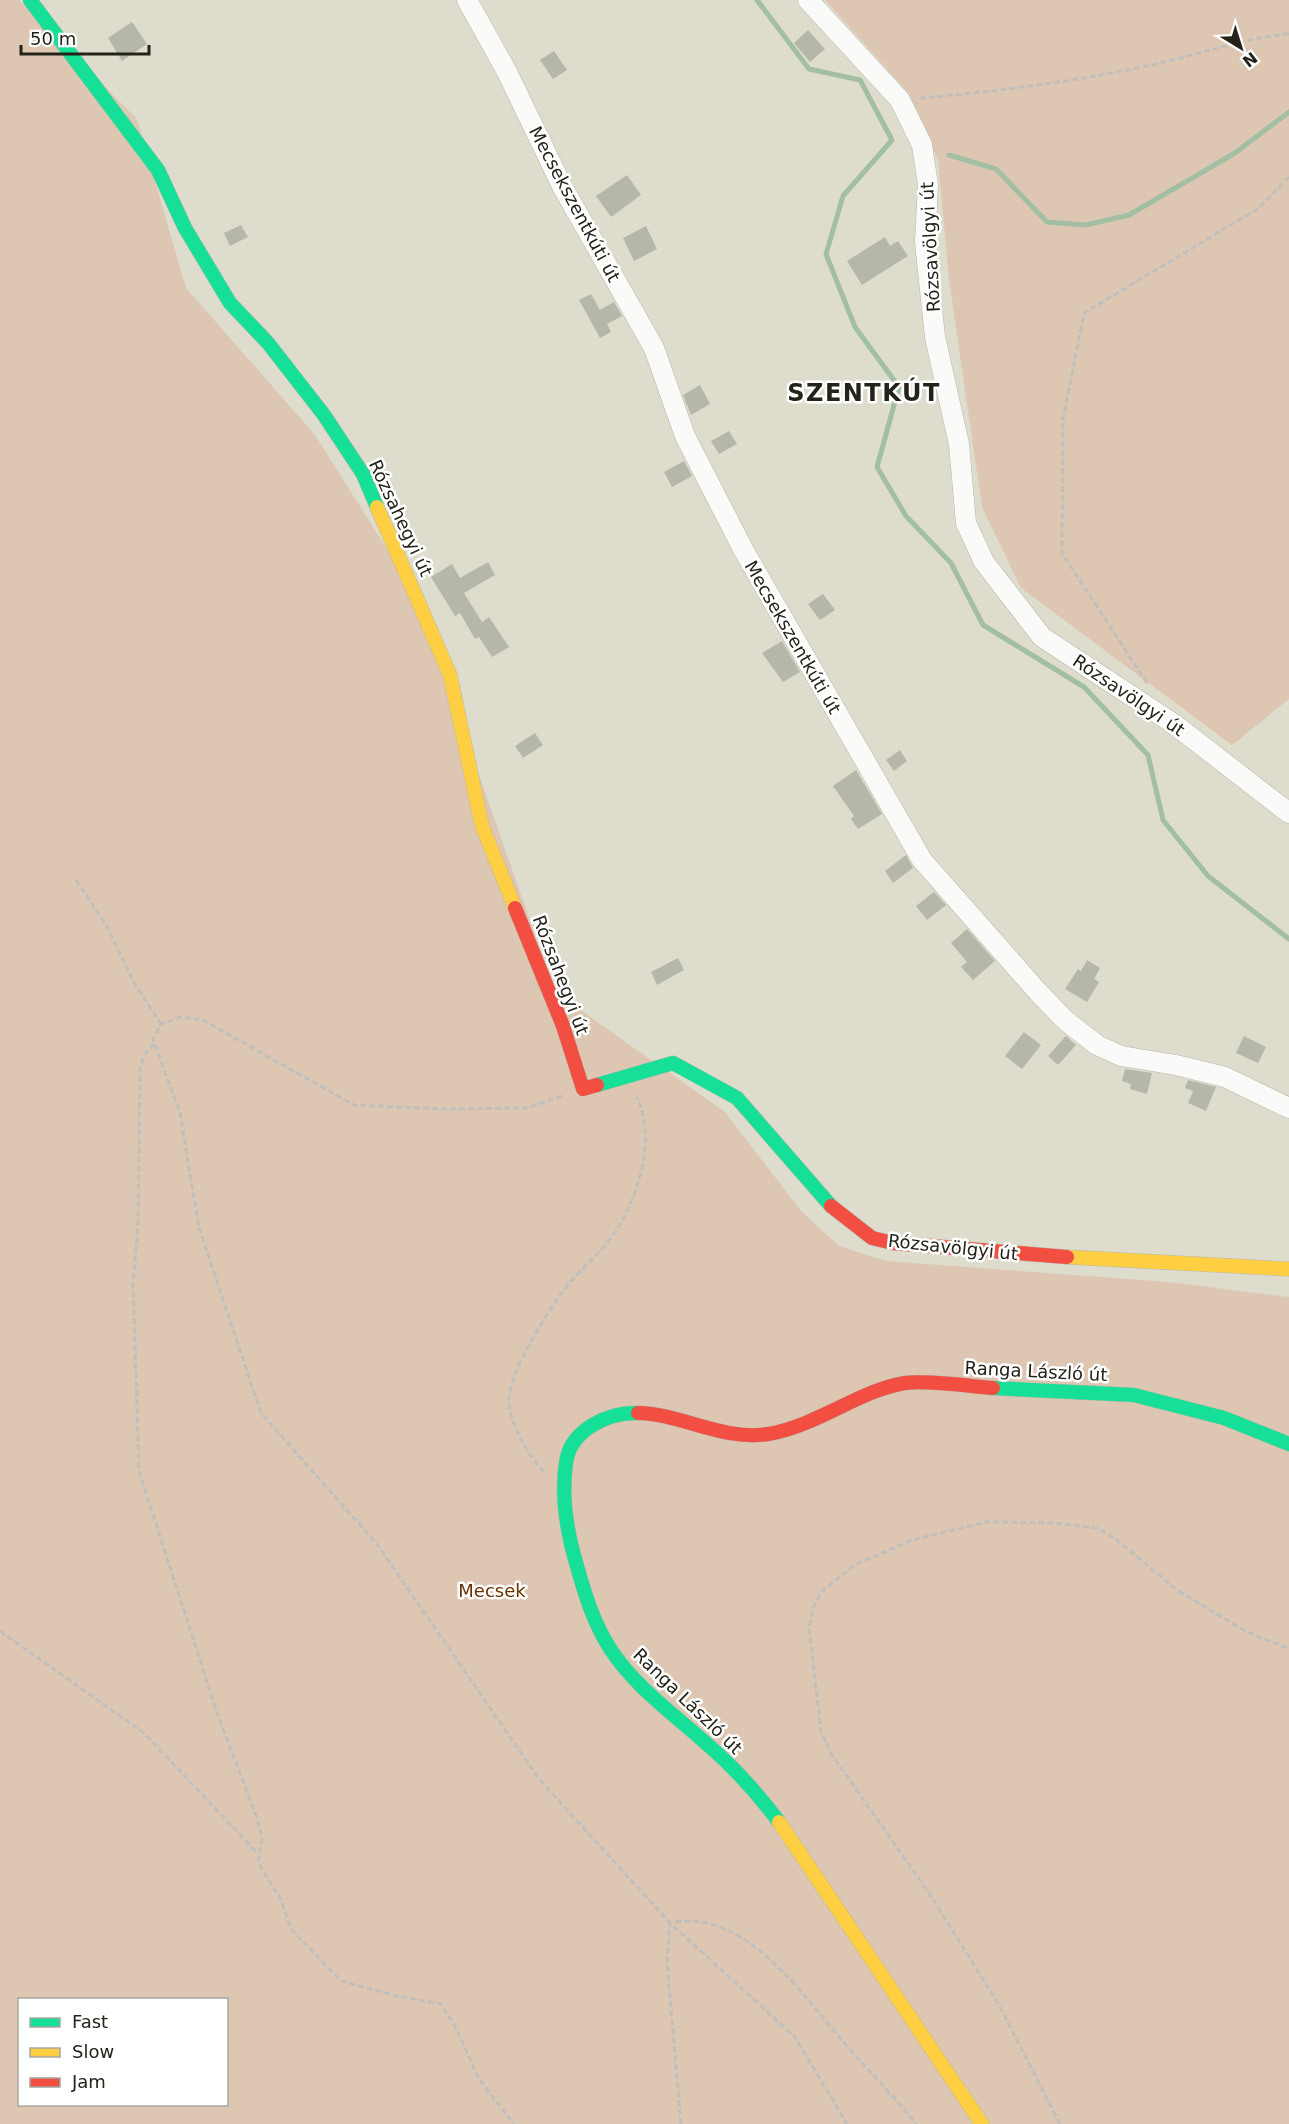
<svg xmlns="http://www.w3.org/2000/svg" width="1289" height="2124" viewBox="0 0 1289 2124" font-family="'DejaVu Sans',sans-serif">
<rect width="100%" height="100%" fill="#dedccd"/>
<path fill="#ddc7b3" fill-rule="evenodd" d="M0,0h19l118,119 49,169 129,147 101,160 139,397 170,120 76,99 38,35 47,15 283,21 120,15v827h-1289zM20,2000h206v104h-206z
M825,0h464v699l-57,46 -211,-157 -39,-81 -33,-227 -11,-120 -34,-72z"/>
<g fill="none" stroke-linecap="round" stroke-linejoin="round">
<path stroke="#a3bfa3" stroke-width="5" d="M757,0l52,69 51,11 32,60 -49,56 -17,58 29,73 44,60 -22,80 29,49 45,47 32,62 101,62 64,68 15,65 45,56 81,63
M949,155l47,14 51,53 39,3 43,-10 106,-62 54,-41"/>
</g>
<path fill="#b5b8a9" d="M132,22l15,22 -25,17 -14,-23z
M808,30l17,19 -15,13 -16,-19z
M554,51l13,19 -14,9 -13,-19z
M627,175l14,20 -30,22 -15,-21z
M241,225l7,12 -18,9 -6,-13z
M646,226l11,23 -23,12 -11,-23z
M885,237l5,9 8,-5 10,15 -46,29 -15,-24z
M591,294l9,16 14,-8 8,14 -15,8 4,8 -11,6 -21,-38z
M700,385l10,19 -19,11 -8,-20z
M729,431l8,13 -18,10 -8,-13z
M684,461l8,15 -20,11 -8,-15z
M488,562l7,13 -31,18 18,29 7,-5 20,30 -17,10 -13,-20 -4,2 -15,-26 -5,3 -24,-39 21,-13 8,14z
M823,594l12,16 -15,10 -12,-16z
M782,641l18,31 -17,10 -21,-29z
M535,733l8,12 -20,13 -8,-12z
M900,750l7,11 -13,10 -8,-11z
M856,770l26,44 -24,15 -7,-10 3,-3 -21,-30z
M906,855l7,13 -20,15 -8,-12z
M934,892l12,13 -19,15 -11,-14z
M967,929l28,32 -22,19 -12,-13 6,-5 -16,-19z
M678,958l6,12 -27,15 -6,-13z
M1087,960l13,8 -6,11 5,3 -12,20 -22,-13 13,-20 3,2z
M1024,1032l17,13 -19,24 -17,-13z
M1066,1036l10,9 -18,20 -10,-9z
M1244,1036l22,11 -8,16 -22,-10z
M1125,1069l27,4 -5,21 -17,-5 1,-5 -9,-3z
M1188,1080l28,7 -10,24 -18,-8 5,-12 -8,-3z"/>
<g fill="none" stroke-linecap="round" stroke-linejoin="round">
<defs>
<path id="street" d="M467,0l40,72 55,114 92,162 31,88 59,115 178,309 116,132 27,28 32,25 24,11 55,9 49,12 64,31
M808,0l92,100 22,45 6,40 -3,57 10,95 24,107 7,79 18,39 58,75 132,87 115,89"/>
<path id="fast" d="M30,0l128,170 27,58 45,75 38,40 56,72 39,59 14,33
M597,1085l76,-22 64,35 94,108
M993,1388l141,7 90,23 65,26
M638,1413c-30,-1 -68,17 -72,50 -5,34 1,70 11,103 8,29 17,58 34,84 25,38 64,65 97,95 27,23 50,49 71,77"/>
<path id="slow" d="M377,507l73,168 32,151 33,82
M1067,1257l222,12
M779,1822l203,302"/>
<path id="jam" d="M515,908l48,118 20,63 14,-4
M831,1206l41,32 21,5 174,14
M638,1413c44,1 84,28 130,21 49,-8 92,-44 137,-51 24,-3 63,3 88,5"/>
</defs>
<use href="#street" stroke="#b9b7ab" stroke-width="21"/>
<use href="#fast" stroke="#b9b7ab" stroke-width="15"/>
<use href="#slow" stroke="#b9b7ab" stroke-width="15"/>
<use href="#jam" stroke="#b9b7ab" stroke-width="15"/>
<path stroke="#c1bfbb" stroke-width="3" stroke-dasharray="6 3" stroke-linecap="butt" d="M920,98c83,-7 167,-18 249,-37 40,-10 78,-23 120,-27
M1147,683l-85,-130 1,-134 21,-106 175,-105 30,-31
M76,880l31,46 26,55 28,43
M154,1044l-10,11 -4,14 -2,156 -5,58 6,188 76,236 42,111 5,21 -4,23 23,38 10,29 50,52 56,15 44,8 16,26 22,49 35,45
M562,1096l-35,12 -84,1 -89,-4 -151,-85 -23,-3 -19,7 -8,15 27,74 19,115 62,185 116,131 162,235 131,144 125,114 52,87
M544,1472c-16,-17 -35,-48 -35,-73 0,-26 41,-92 58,-113 16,-19 38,-37 51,-58 22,-38 38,-90 19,-131
M0,1631l144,102 114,121
M681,2124l-14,-162 3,-39c72,-16 129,67 170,115 25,29 52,56 76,86
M1060,2124l-61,-119 -72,-115 -95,-135 -11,-23 -12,-104 4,-20 8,-16 34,-27 57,-25 74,-18 68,1 43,5 19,11 61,51 68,41 44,18"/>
<use href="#street" stroke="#fafaf8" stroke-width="20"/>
<use href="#fast" stroke="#16e098" stroke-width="14"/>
<use href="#slow" stroke="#ffcf43" stroke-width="14"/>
<use href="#jam" stroke="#f24e42" stroke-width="14"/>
</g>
<g text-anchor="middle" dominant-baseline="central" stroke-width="5" stroke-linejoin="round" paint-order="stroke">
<g font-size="18" fill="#242319" stroke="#fff">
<text transform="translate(575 204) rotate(62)">Mecsekszentkúti út</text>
<text transform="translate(930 247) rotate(-93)">Rózsavölgyi út</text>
<text transform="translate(401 518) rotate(65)">Rózsahegyi út</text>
<text transform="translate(793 637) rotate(60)">Mecsekszentkúti út</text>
<text transform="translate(1129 695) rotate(34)">Rózsavölgyi út</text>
<text transform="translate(561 975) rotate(69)">Rózsahegyi út</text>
<text transform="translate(953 1247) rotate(6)">Rózsavölgyi út</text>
<text transform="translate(1036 1371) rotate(3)">Ranga László út</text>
<text transform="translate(688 1701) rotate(44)">Ranga László út</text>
</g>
<g font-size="18" fill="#693100" stroke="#fff">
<text x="492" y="1590">Mecsek</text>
</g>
<g font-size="24" font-weight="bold" letter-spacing="1.5" fill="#242319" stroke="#fff">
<text x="864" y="393">SZENTKÚT</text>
</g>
</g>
<rect x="18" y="1998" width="210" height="108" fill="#ffffff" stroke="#a7a7a3" stroke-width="1.5"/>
<rect x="30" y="2018" width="30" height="9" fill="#16e098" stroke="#a7a7a3" stroke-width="1.5"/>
<text x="72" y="2028" font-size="18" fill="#242319">Fast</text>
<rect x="30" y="2048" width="30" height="9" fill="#ffcf43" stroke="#a7a7a3" stroke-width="1.5"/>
<text x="72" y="2058" font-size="18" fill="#242319">Slow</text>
<rect x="30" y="2078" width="30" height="9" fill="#f24e42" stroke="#a7a7a3" stroke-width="1.5"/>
<text x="72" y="2088" font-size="18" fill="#242319">Jam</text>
<g transform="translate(1241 48) rotate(142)" stroke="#ffffff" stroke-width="4.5" paint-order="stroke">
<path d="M0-4.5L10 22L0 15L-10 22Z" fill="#242319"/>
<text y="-9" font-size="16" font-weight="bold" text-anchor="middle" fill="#242319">N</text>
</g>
<path d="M21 45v9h128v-9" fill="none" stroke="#242319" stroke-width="3"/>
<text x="30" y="45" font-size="18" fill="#242319" stroke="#ffffff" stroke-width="4.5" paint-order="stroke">50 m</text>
</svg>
